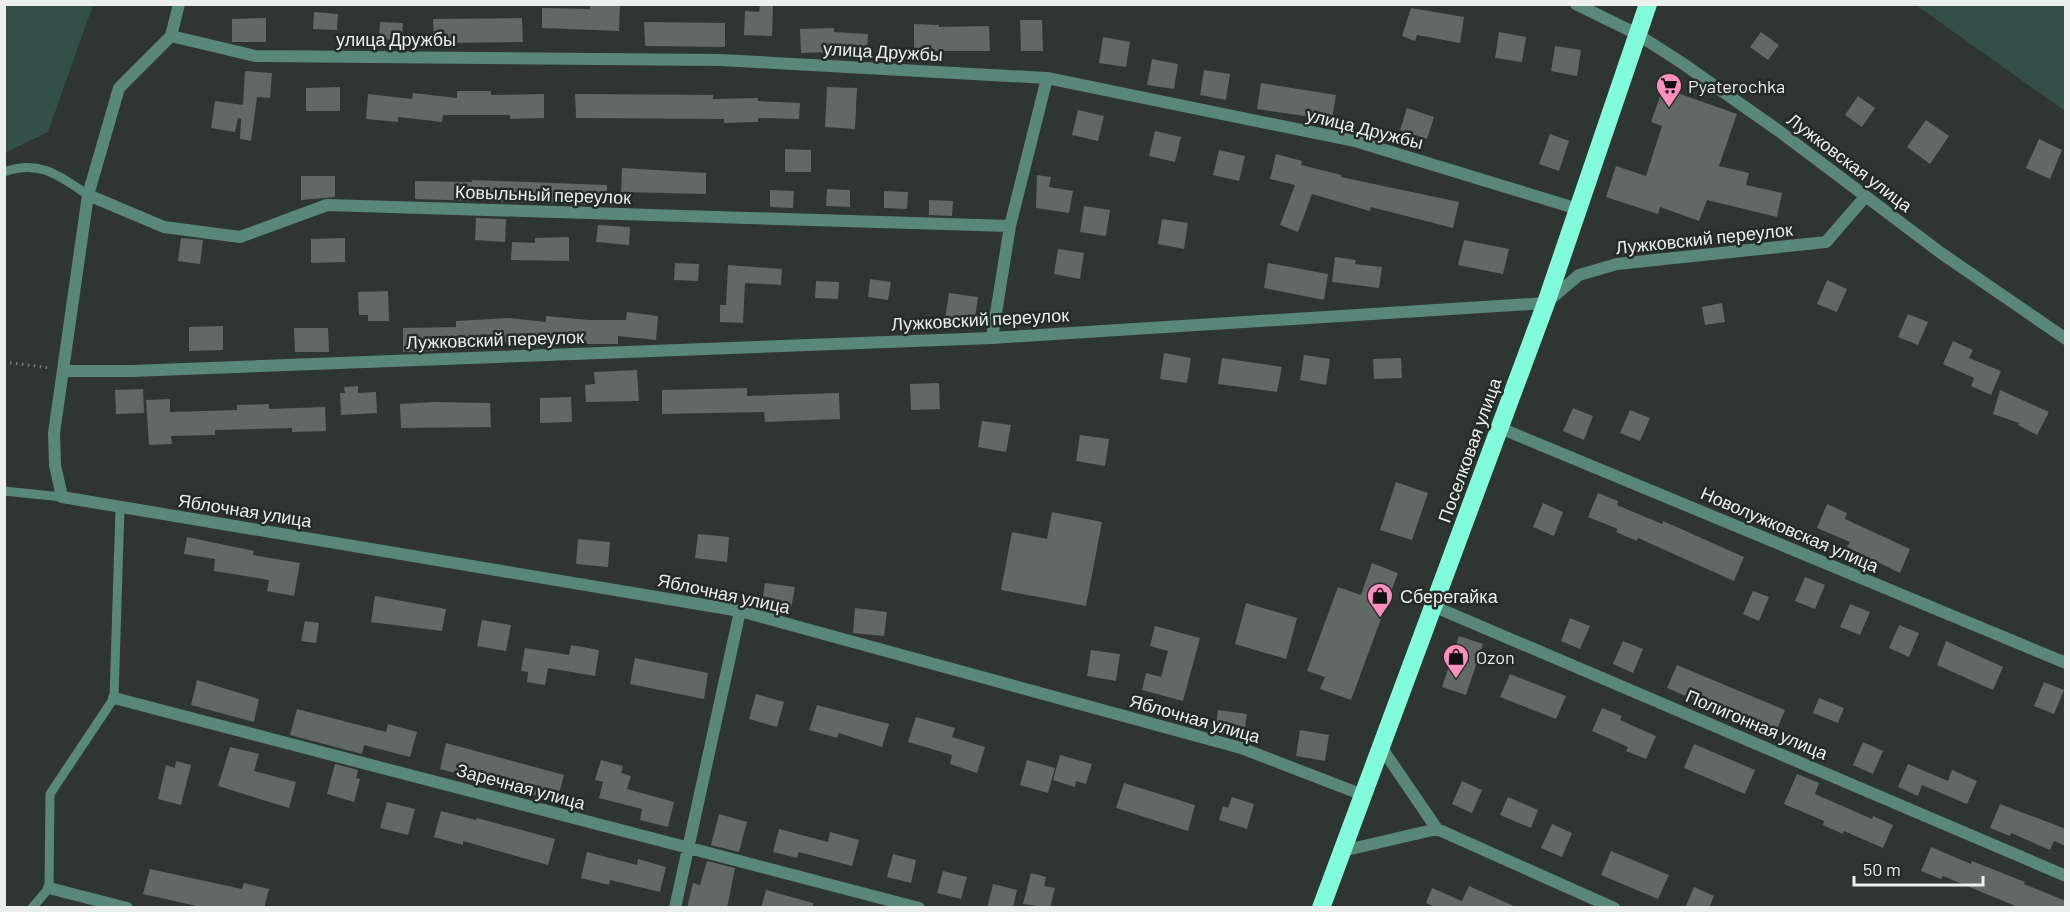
<svg xmlns="http://www.w3.org/2000/svg" width="2070" height="912" viewBox="0 0 2070 912" font-family="Barlow,sans-serif">
<rect width="100%" height="100%" fill="#2e3533"/>
<path fill="#335048" d="M4,5h89l-45,127 -43,21z
M1916,5h149v106z"/>
<path fill="#606966" d="M590,4h30l-1,27 -77,-3v-20l48,1z
M760,5l13,1 -1,30 -28,-1 1,-24 14,1z
M1411,8l53,9 -4,26 -43,-8 -2,6 -13,-5z
M314,12l24,2 -1,16 -24,-1z
M266,18v24h-34v-23z
M522,18l1,24 -89,1 -1,-24z
M1020,20h22l1,31h-22z
M380,22l23,1 -1,17 -23,-1z
M644,22l81,1v24l-80,-1z
M914,24l25,1v2l50,-1 1,25h-76z
M834,28v4l34,2 -1,17 -33,-2 1,3 -34,1 -1,-24z
M1499,32l27,5 -4,25 -27,-4z
M1761,32l18,13 -11,15 -18,-13z
M1103,37l27,5 -4,25 -27,-4z
M1555,46l26,4 -4,26 -26,-5z
M1152,59l26,5 -4,25 -27,-4z
M1204,70l26,4 -4,26 -26,-5z
M245,71l27,2 -2,25 -13,-1 -6,44 -11,-2 1,-20 -3,-1 -3,14 -24,-4 4,-27 28,4z
M1261,83l75,12 -4,25 -75,-11z
M340,87v24h-34v-23z
M827,87l30,1 -2,41 -30,-2z
M1663,88l74,26 -18,52 30,7 -3,12 36,8 -5,24 -70,-17 -8,21 -39,-14 -2,7 -52,-17 10,-31 30,10 16,-50 -11,-4z
M457,91h34v4l53,-1v24l-34,1v-4h-67l-1,7 -44,-5v5l-32,-3 2,-25 44,5 1,-6 44,5z
M575,94l138,1v4l45,-1v3l42,2 -1,16 -41,-1v4l-34,1v-4l-148,-1z
M1858,96l17,12 -13,19 -17,-12z
M1407,108l27,9 -7,22 -27,-9z
M1078,110l26,6 -6,25 -26,-6z
M1926,120l23,16 -19,28 -23,-17z
M1155,131l26,6 -6,25 -26,-6z
M1550,134l19,7 -10,30 -20,-7z
M2039,139l23,11 -12,29 -24,-11z
M785,149l26,1v22h-26z
M1219,150l26,6 -6,25 -26,-6z
M1276,154l26,7 -1,4 40,10v2l118,25 -6,26 -82,-21 -1,4 -58,-17 -14,38 -18,-7 15,-40 -25,-6z
M622,168l84,5v21l-85,-2z
M1037,175l14,2 -2,10 24,4 -4,22 -33,-5z
M301,176h34v21l-34,3z
M472,180l135,5 -1,20 -191,-6v-18l57,1z
M827,189l23,1v17l-24,-1z
M770,190l24,1 -1,17 -23,-1z
M884,191l24,1 -1,17 -23,-1z
M929,200l24,1 -1,15 -23,-1z
M1084,206l26,4 -4,26 -26,-4z
M476,218l30,1 -1,23 -30,-2z
M1162,219l26,4 -4,26 -26,-5z
M598,225l32,2 -1,18 -33,-3z
M569,237v24l-58,-1 1,-18 23,1v-5z
M181,238l22,2 -3,24 -22,-3z
M345,238v24l-34,1v-24z
M1464,240l45,9 -6,25 -45,-9z
M1058,249l26,4 -4,26 -26,-5z
M1335,257l21,3 -1,4 27,3 -3,21 -47,-6z
M675,263l24,1 -1,17 -24,-1z
M1268,263l60,11 -4,26 -60,-12z
M728,265l54,4 -1,16 -36,-2 -2,40 -23,-1v-17h6z
M870,279l21,3 -3,18 -20,-3z
M1827,280l20,9 -10,23 -20,-8z
M816,281l23,1 -1,17 -23,-1z
M388,291l1,30h-21v-6h-9l-1,-23z
M949,293l29,4 -4,27 -29,-5z
M1722,303l3,19 -20,3 -3,-18z
M627,312l31,4 -2,24 -38,-4v8h-37l-42,-4v6l-49,-5v3h-53v7l-34,1v-24l53,-1v-6l53,-3 37,4v-6l43,4h37z
M1908,314l20,8 -10,23 -20,-8z
M223,326v24l-34,1v-24z
M294,328h34l1,24h-34z
M1953,341l20,9 -4,8 32,13 -10,24 -20,-9 3,-8 -31,-14z
M1164,353l27,5 -4,25 -27,-4z
M1304,355l26,4 -4,26 -26,-5z
M1222,358l60,9 -5,25 -59,-8z
M1401,358l1,20 -28,1 -1,-20z
M637,370l2,31 -53,1 -1,-17 10,-1 -1,-12z
M939,383l1,26 -29,1 -1,-26z
M358,386v7l18,-1 1,21 -36,2 -1,-22h5l-1,-6z
M747,388v8l92,-3 1,26 -75,3 -1,-10 -102,2v-24z
M143,389l1,24 -28,1 -1,-24z
M2000,390l49,22 -12,23 -19,-10 1,-2 -26,-9z
M571,397l1,25 -32,1v-25z
M170,399v13l67,-2v-5l32,-1v5l56,-2 1,24 -34,1v-4l-77,2v5l-44,1 1,8 -23,1 -3,-45z
M434,402l56,1 1,24 -90,1 -1,-24z
M1573,408l20,8 -9,24 -21,-9z
M1630,410l20,8 -10,23 -20,-8z
M982,421l29,4 -5,27 -28,-5z
M1080,435l29,4 -4,27 -29,-5z
M1396,482l32,11 -16,47 -32,-10z
M1598,493l20,8 -1,4 45,19 1,-3 81,36 -10,24 -96,-43 -1,3 -21,-9 2,-3 -30,-12z
M1543,503l20,9 -9,24 -21,-9z
M1827,504l20,9 -2,6 65,30 -10,24 -53,-26 3,-5 -33,-14z
M1052,512l50,10 -16,84 -85,-16 11,-58 35,7z
M698,534l31,3 -2,25 -32,-4z
M187,537l67,14 -1,4 47,8 -6,33 -27,-5 2,-11 -55,-9 1,-12 -31,-5z
M578,539l32,3 -2,25 -32,-3z
M1372,563l26,10 -47,127 -31,-11 5,-12 -18,-6 31,-84 23,8z
M1805,577l20,8 -10,24 -20,-8z
M765,583l30,4 -5,26 -29,-5z
M1753,591l16,6 -10,24 -16,-7z
M375,596l71,13 -4,22 -71,-9z
M1246,603l51,15 -11,41 -51,-15z
M1850,604l20,8 -10,23 -20,-8z
M855,608l32,4 -3,24 -31,-3z
M1570,618l20,8 -10,23 -19,-8z
M482,620l29,5 -5,26 -29,-5z
M305,621l14,2 -3,20 -15,-2z
M1899,625l20,8 -10,24 -20,-9z
M1155,626l45,12 -17,63 -41,-11 4,-17 15,4 7,-26 -18,-5z
M1459,636l24,8 -17,51 -24,-8z
M1623,641l20,8 -10,24 -20,-9z
M1946,641l57,26 -10,23 -56,-25z
M571,645l28,5 -4,26 -47,-8 -3,17 -18,-3 1,-10 -7,-1 4,-23 44,7z
M1091,650l29,4 -4,27 -29,-5z
M635,658l73,15 -4,26 -74,-15z
M1677,665l108,45 -10,24 -108,-46z
M1510,674l56,22 -10,23 -56,-22z
M197,680l62,19 -5,23 -63,-17z
M2044,682l20,8 -10,24 -20,-8z
M756,694l28,8 -7,25 -28,-8z
M1819,698l25,10 -6,15 -25,-10z
M817,705l72,19 -7,23 -43,-14 -2,5 -28,-8z
M1602,708l20,8 -2,4 36,16 -10,23 -20,-8 2,-4 -36,-16z
M297,709l89,23 2,-8 29,8 -7,25 -46,-12 -2,9 -72,-19z
M1218,710l29,4 -4,26 -28,-8z
M916,717l39,11 -3,9 33,10 -8,26 -27,-9 2,-9 -44,-13z
M1300,730l29,5 -4,26 -29,-5z
M1863,742l20,9 -10,23 -20,-9z
M446,743l118,32 -7,26 -117,-32z
M1694,744l61,26 -10,24 -61,-26z
M230,747l29,7 -5,17 42,11 -7,26 -71,-22z
M1060,755l32,9 -6,20 -10,-3 -1,6 -22,-7z
M601,760l22,6 -2,7 10,3 -4,13 47,13 -6,25 -28,-7 2,-11 -43,-11 4,-16 -8,-2z
M1027,760l28,8 -7,25 -28,-8z
M176,761l15,4 -10,40 -23,-6 8,-34 9,3z
M335,764l23,6 -2,8 4,1 -6,23 -27,-8z
M1908,764l40,17 4,-11 25,11 -10,23 -45,-19 -4,11 -20,-9z
M1797,774l22,9 -4,11 57,25 1,-3 20,9 -10,23 -39,-17 -1,3 -20,-9 1,-4 -40,-17z
M1462,781l20,9 -10,23 -20,-9z
M1124,783l71,22 -7,26 -72,-23z
M1232,797l22,7 -7,25 -28,-9 4,-14 5,2z
M1508,797l30,13 -7,18 -31,-13z
M387,802l28,7 -7,26 -28,-7z
M2000,804l66,25v17l-12,-5 -4,9 -39,-17 -1,3 -20,-8z
M441,811l35,9 1,-2 78,21 -7,26 -85,-24v4l-29,-8z
M719,814l28,8 -8,30 -28,-7z
M1552,824l20,9 -10,24 -21,-9z
M779,829l49,13 2,-10 29,8 -7,26 -53,-14 -2,6 -24,-6z
M1931,847l40,17 1,-3 53,21 -1,2 42,17v7h-46l-77,-32 -2,3 -20,-8z
M1611,851l58,24 -11,24 -57,-24z
M587,852l50,13 1,-6 28,8 -6,25 -50,-12 -1,5 -28,-7z
M893,854l23,6 -5,23 -24,-6z
M707,861l28,7 -8,40h-40l6,-25 7,2z
M150,869l92,20 2,-6 25,6 -5,19h-59l-62,-14z
M943,871l24,6 -6,22 -24,-6z
M1031,873l15,4 -2,9 11,2 -5,20 -27,-4z
M993,884l24,6 -4,18h-26z
M1469,886l49,22h-81l-11,-5 6,-15 30,13z
M1694,887l20,9 -5,12h-24z
M766,890l47,13v5h-52z"/>
<g fill="none" stroke-linecap="round" stroke-linejoin="round">
<path stroke="#797f7e" stroke-width="3" stroke-dasharray="1.5 4.5" stroke-linecap="butt" d="M4,362l46,6"/>
<path stroke="#59877a" stroke-width="9" d="M4,172c35,-13 56,4 84,23
M4,491l58,6
M32,908l17,-20 1,-94 64,-96 6,-190"/>
<path stroke="#59877a" stroke-width="12" d="M179,4l-8,32 -52,52 -31,107 -34,238 1,32 7,32 678,114 501,137 122,47
M1576,4l61,30 45,29 97,68 162,122 125,86
M171,36l84,20 466,4 326,18 308,63 223,68
M88,195l76,32 76,10 87,-32 683,21
M992,338l18,-112 37,-148
M64,371h68l860,-33 554,-35 33,-28 38,-11 209,-22 39,-45
M1500,428l566,235
M1433,606l633,270
M114,698l805,210
M1381,747l56,82 177,79
M1342,851l95,-22
M49,888l78,20
M675,908l65,-297"/>
<path stroke="#82fadc" stroke-width="18" d="M1321,908l225,-605 102,-299"/>
</g>
<defs>
<symbol id="supermarket-pin" viewBox="-11 -11 22 30"><path d="M0 17L-7.5 6A9.5 9.5 0 1 1 7.5 6Z" fill="#fe8ebc" stroke="#242b29"/><path d="M-6-5.5h2.5l.6 2H6L4.5 2H-2.5L-4.4-4H-6ZM-1.5 3.2a1.3 1.3 0 1 0 .1 0ZM3 3.2a1.3 1.3 0 1 0 .1 0Z" fill="#111"/></symbol>
<symbol id="shop-pin" viewBox="-11 -11 22 30"><path d="M0 17L-7.5 6A9.5 9.5 0 1 1 7.5 6Z" fill="#fe8ebc" stroke="#242b29"/><path d="M-5-2.5h2.3a2.7 3.5 0 0 1 5.4 0H5L5.5 6h-11ZM-1.5-2.5h3a1.5 2.3 0 0 0-3 0Z" fill="#111"/></symbol>
</defs>
<g fill-rule="evenodd">
<use href="#supermarket-pin" x="1654" y="71" width="30" height="40"/>
<use href="#shop-pin" x="1365" y="581" width="30" height="40"/>
<use href="#shop-pin" x="1441" y="642" width="30" height="40"/>
</g>
<g text-anchor="middle" dominant-baseline="central" stroke-width="5" stroke-linejoin="round" paint-order="stroke">
<g font-size="18" fill="#ebefee" stroke="#242b29">
<text x="396" y="39">улица Дружбы</text>
<text transform="translate(883 51) rotate(3)">улица Дружбы</text>
<text transform="translate(1365 128) rotate(14)">улица Дружбы</text>
<text transform="translate(1850 162) rotate(37)">Лужковская улица</text>
<text transform="translate(543 194) rotate(2)">Ковыльный переулок</text>
<text transform="translate(1704 238) rotate(-6)">Лужковский переулок</text>
<text transform="translate(980 319) rotate(-3)">Лужковский переулок</text>
<text transform="translate(495 339) rotate(-2)">Лужковский переулок</text>
<text transform="translate(1469 450) rotate(-70)">Поселковая улица</text>
<text transform="translate(245 510) rotate(9)">Яблочная улица</text>
<text transform="translate(1790 529) rotate(23)">Новолужковская улица</text>
<text transform="translate(724 593) rotate(12)">Яблочная улица</text>
<text transform="translate(1195 718) rotate(16)">Яблочная улица</text>
<text transform="translate(1757 724) rotate(23)">Полигонная улица</text>
<text transform="translate(521 786) rotate(15)">Заречная улица</text>
</g>
<g font-size="18" fill="#ebefee" stroke="#242b29" text-anchor="start">
<text x="1688" y="86">Pyaterochka</text>
<text x="1400" y="596">Сберегайка</text>
<text x="1476" y="657">Ozon</text>
</g>
</g>
<rect width="2070" height="912" fill="none" stroke="#ebefee" stroke-width="12"/>
<path d="M1854 876v9h129v-9" fill="none" stroke="#ebefee" stroke-width="3"/>
<text x="1863" y="876" font-size="18" fill="#ebefee" stroke="#242b29" stroke-width="4.5" paint-order="stroke">50 m</text>
</svg>
